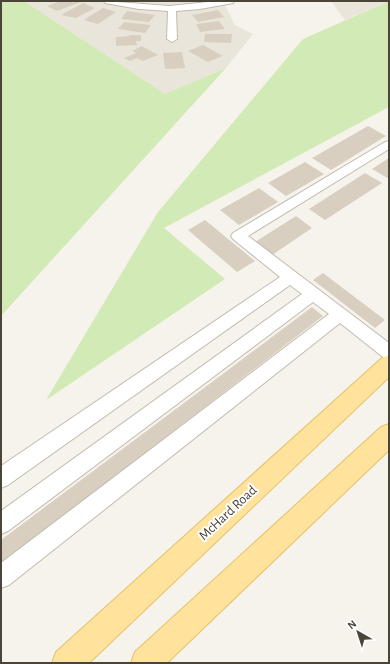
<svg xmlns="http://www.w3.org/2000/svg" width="390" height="664" viewBox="0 0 390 664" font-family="'Alegreya Sans',sans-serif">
<rect width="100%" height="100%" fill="#f6f3ec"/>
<path fill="#eae5da" d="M24,1h199l12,24 18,9 -27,34 -61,26z
M331,1h57l-43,19z"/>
<path fill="#d2eab5" d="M1,1h23l141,93 61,-26 -225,248z
M389,1v106l-225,121 61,51 -179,121 112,-188 145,-173z"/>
<path fill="#d8cfc1" d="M61,1h17l3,1 -24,9 -10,-5z
M83,3l12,5 -19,10 -15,-3z
M103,8l13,4 -18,12 -14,-4z
M218,10l6,7 -26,5 -6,-7z
M127,11l28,4 -6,7 -28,-3z
M219,21l6,8 -25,3 -4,-8z
M124,22l27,3 -6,8 -27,-4z
M205,34h27l-1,9 -27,-1z
M129,35h12v6h-5l1,4 -21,1v-9l13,-1z
M203,45l20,11 -15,6 -20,-11z
M142,46l16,9 -15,6 -6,-3 -7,3 -6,-3 12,-5 -4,-2z
M182,52l3,16 -20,1 -2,-16z
M368,126l18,10 -55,34 -19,-12z
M389,158v21l-17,-10z
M305,162l19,12 -38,22 -18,-13z
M365,173l17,10 -57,37 -16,-11z
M259,188l19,14 -39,23 -19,-15z
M296,216l16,12 -40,27 -17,-13z
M205,220l50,41 -18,11 -49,-42z
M323,273l62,47 -10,8 -62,-48z
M312,307l11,9 -322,248v-24z"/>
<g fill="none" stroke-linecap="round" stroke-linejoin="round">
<defs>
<path id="minor" d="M104,1l65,5 49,-5h16l-1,2 -33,6 -24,2 1,28 -5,3 -5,-3 1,-28 -29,-2 -34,-6z
M389,141v8l-141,87 141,107v16l-6,-2 -43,-34 -331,262 -8,3v-25l328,-249 -16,-12 -305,229 -7,3v-23l301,-217 -12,-9 -282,200 -7,3v-22l279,-189 -47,-38 -2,-3 2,-3 152,-91z"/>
<path id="major" d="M389,355v22l-300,286h-37l4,-11 326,-294z
M389,424v26l-222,213h-36l4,-11 246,-225z"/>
</defs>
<use href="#minor" stroke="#c2bbae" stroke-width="2"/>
<use href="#major" stroke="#e6c16a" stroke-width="2"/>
<use href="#minor" fill="#fff" fill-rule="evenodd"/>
<use href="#major" fill="#ffe39c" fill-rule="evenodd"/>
</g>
<g text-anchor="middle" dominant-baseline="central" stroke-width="4" stroke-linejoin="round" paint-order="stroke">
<g font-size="14" fill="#4b4439" stroke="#fff">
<text transform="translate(228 513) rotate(-43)">McHard Road</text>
</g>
</g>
<rect width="390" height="664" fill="none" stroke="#4b4439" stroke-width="4"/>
<g transform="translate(358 632) rotate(321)" stroke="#ffffff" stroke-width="3" paint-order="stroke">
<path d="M0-3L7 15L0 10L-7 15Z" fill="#4b4439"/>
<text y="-6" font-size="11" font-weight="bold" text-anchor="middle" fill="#4b4439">N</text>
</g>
</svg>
